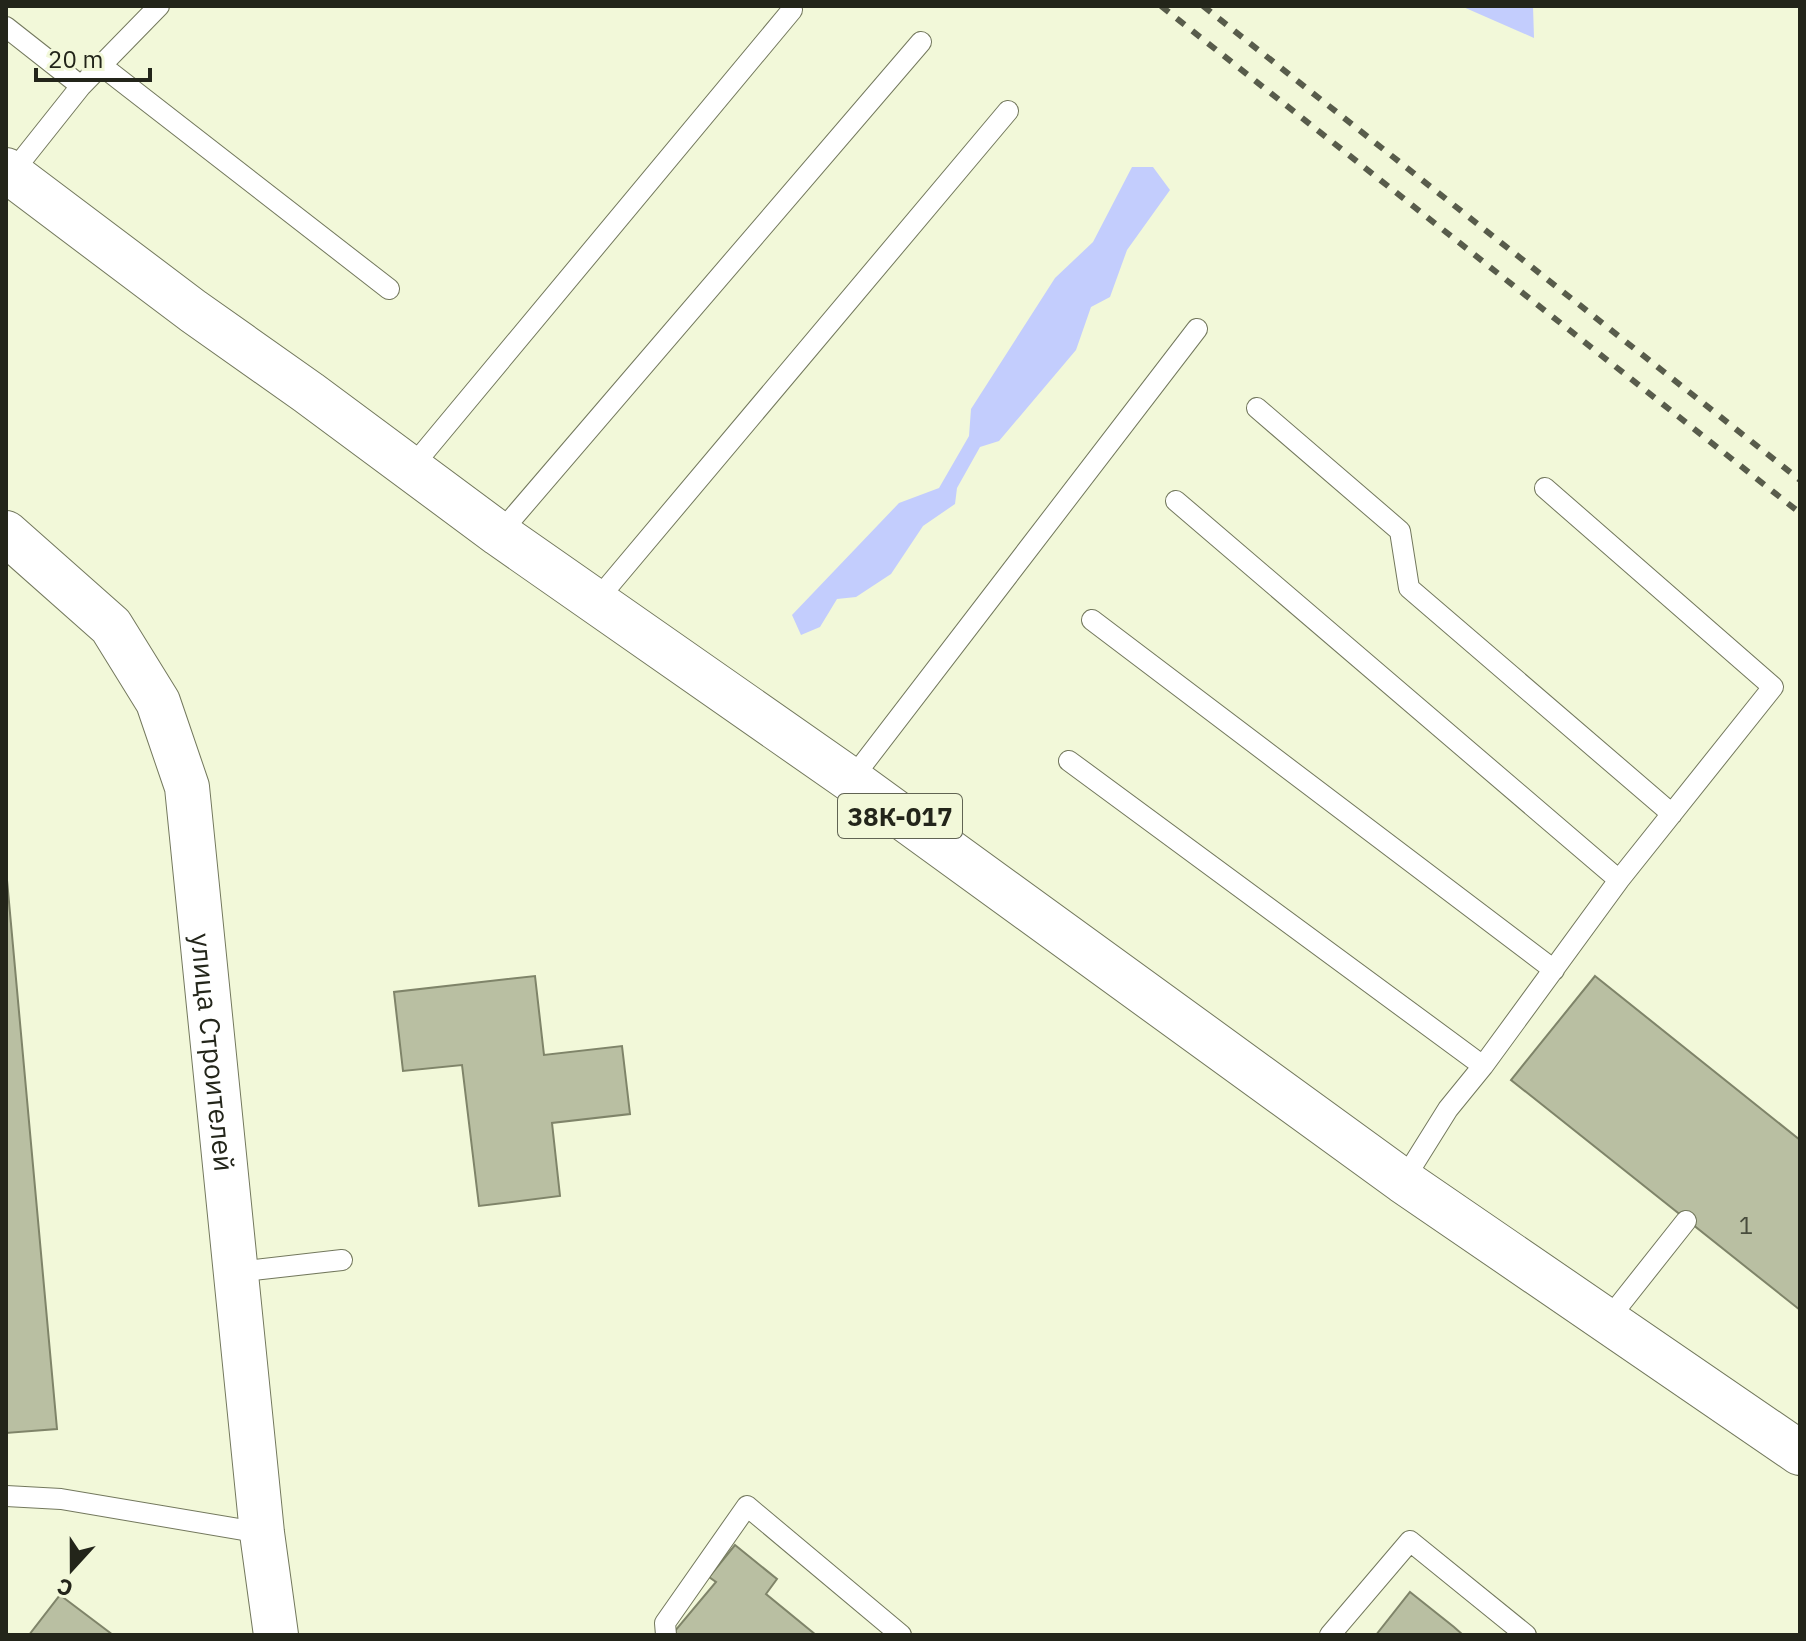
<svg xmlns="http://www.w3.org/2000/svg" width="1806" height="1641" viewBox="0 0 1806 1641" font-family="'IBM Plex Sans',sans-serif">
<rect width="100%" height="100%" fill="#f2f8d9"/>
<path fill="#c3cdfd" d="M1461,6h72l1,32z
M1132,167h21l17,23 -43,60 -17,47 -19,10 -15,43 -77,91 -19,6 -23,41 -2,16 -32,22 -32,48 -35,23 -19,2 -17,28 -19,8 -9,-20 107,-112 40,-15 30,-52 2,-27 84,-131 38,-36z"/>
<path fill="#b9bfa2" stroke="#7f8469" stroke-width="2" d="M6,869l51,560 -51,4z
M535,976l9,79 78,-9 8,68 -78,9 8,73 -81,10 -17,-141 -59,6 -9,-79z
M1595,976l205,164v170l-289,-230z
M735,1545l42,34 -11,15 50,41h-138l-4,-3 42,-50 -7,-5z
M1410,1592l44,35 9,8h-87z
M60,1595l53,40h-84z"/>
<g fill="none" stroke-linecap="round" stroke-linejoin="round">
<defs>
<path id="lane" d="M6,27l75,59
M102,66l287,223
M11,174l70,-88 78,-80
M1257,408l143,123 9,57 263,226
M411,468l381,-458
M1176,501l443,379
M499,534l422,-492
M596,601l412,-490
M1092,620l462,350
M1069,761l414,305 -35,43 -45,72
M851,780l346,-451
M1483,1066l136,-186 154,-193 -228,-199
M236,1272l106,-12
M1606,1322l80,-101
M6,1496l55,3 201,34
M666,1635l-1,-12 82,-117 154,129
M1330,1635l80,-94 116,94"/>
<g id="secondary">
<path id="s1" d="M6,533l105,93 47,76 29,85 75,746 14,102"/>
</g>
<path id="primary" d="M6,170l187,141 116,82 190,141 352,246 552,401 397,272"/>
</defs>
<use href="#lane" stroke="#73785d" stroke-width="22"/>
<use href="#secondary" stroke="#73785d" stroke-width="46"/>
<use href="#primary" stroke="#73785d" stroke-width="46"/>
<use href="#lane" stroke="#fff" stroke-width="20"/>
<use href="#secondary" stroke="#fff" stroke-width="44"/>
<use href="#primary" stroke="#fff" stroke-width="44"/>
<path stroke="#585c4b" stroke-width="6" stroke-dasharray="10 10" stroke-linecap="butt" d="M1161,6l639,507
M1203,6l597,474"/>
</g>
<g text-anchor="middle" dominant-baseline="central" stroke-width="6" stroke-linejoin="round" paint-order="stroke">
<g font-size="24" fill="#484c3c">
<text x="1746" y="1225">1</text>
</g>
<rect fill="#f2f8d9" stroke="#616453" stroke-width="2" x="838" y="794" width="124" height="44" rx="6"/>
<g font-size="26" font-weight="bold" fill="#23251a">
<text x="900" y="816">38К-017</text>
</g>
<g font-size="28" fill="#23251a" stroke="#f2f8d9">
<text stroke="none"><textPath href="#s1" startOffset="586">улица Строителей</textPath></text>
</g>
</g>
<rect width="1806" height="1641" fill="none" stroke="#23251a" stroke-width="16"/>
<g transform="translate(72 1569) rotate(201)" stroke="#f2f8d9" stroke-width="6" paint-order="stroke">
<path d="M0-6L14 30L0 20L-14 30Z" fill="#23251a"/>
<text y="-12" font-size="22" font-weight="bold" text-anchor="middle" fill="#23251a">С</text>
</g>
<path d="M36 68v12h114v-12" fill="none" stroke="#23251a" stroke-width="4"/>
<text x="48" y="68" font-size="24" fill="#23251a" stroke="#f2f8d9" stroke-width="6" paint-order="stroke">20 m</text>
</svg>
